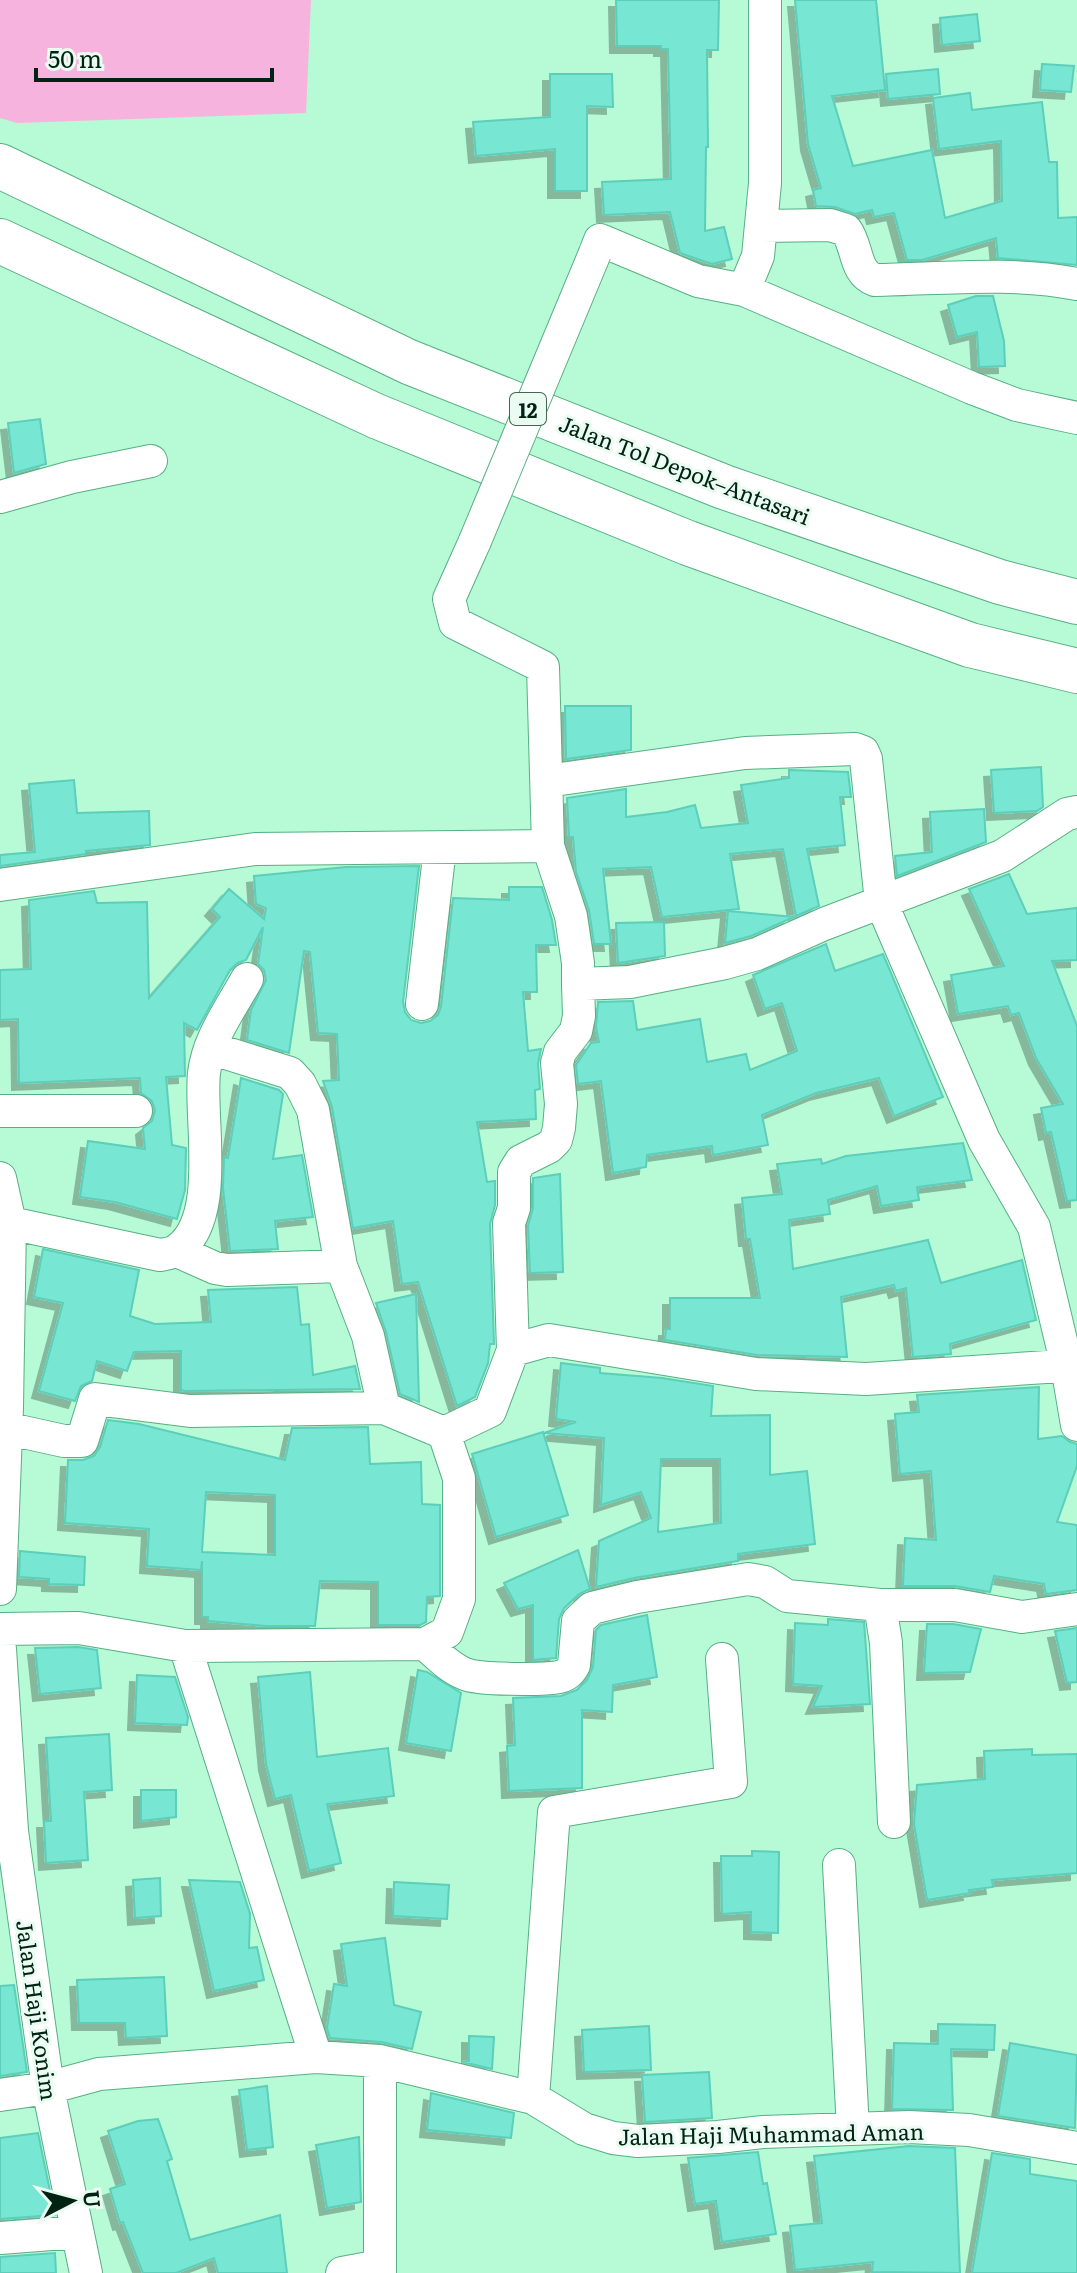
<svg xmlns="http://www.w3.org/2000/svg" width="1077" height="2273" viewBox="0 0 1077 2273" font-family="Literata,serif">
<defs>
<filter id="shadow"><feDropShadow dx="-7" dy="7" stdDeviation="0" flood-color="#0004"/></filter>
</defs>
<rect width="100%" height="100%" fill="#b6fbd5"/>
<path fill="#f6b3de" d="M0,0h311l-5,113 -289,10 -17,-5z"/>
<path fill="#77e7d3" stroke="#5cceba" stroke-width="2" fill-rule="evenodd" filter="url(#shadow)" d="M616,0h103l-1,50h-11l1,97h-2l-1,84 19,-4 8,32 -20,5 -32,-11 -10,-41 -66,3 -2,-33 69,-3 -3,-130h-7v-3h-44z
M795,0h81l9,90 -53,6 21,70 79,-16 13,68 57,-17 -1,-60 -62,8 -6,-51 37,-5 2,17 70,-8 7,60h8l1,56 19,-1v48l-79,-7 -2,-20 -74,22h-15l-13,-47 -20,4 -2,-7 -17,4 -20,-7 -19,-1 -3,-16 8,-2 -13,-44z
M977,14l3,27 -38,4 -2,-27z
M1042,64l32,2 -3,26 -31,-2z
M938,69l2,25 -52,5 -2,-25z
M550,74h62l1,33 -26,-1v85h-32v-42l-79,7 -3,-34 77,-5z
M976,296h17l11,45 1,25 -26,1 -2,-35 -20,5 -9,-32z
M40,419l6,45 -32,9 -6,-50z
M565,706h66v44l-65,9z
M1041,767l2,40 -6,4 -43,2 -3,-43z
M789,770l59,2 3,25h-11l5,48 -38,4 12,57 -23,10 -13,-67 -53,5 9,55 -77,8 -11,-50 -48,2 8,75h-17l-5,-34 -13,-38 -3,-35h-4l-2,-39 59,-9v28l41,-5 28,-7 6,23 47,-5 -7,-38 48,-7z
M74,780l3,33 72,-2 1,34 -64,6v3l-86,12v-11l35,-3 -6,-68z
M984,809l2,33 -89,34 -2,-20 37,-4 -2,-40z
M419,866l-16,136 2,10 6,8 10,3 9,-2 8,-6 3,-8 12,-109 56,2v-13h33l10,33 4,25h-20l1,47h-14l5,59 13,-2 -3,15 2,25 -5,1 1,29 -59,3 10,60 8,-1v24l-5,19 4,120h-4l-2,19 -13,34 -18,9 -39,-124 -16,2 -9,-63 -40,7 -21,-121 -9,-26 16,-1 -2,-46 -19,-1 -8,-81 -6,-1 -15,102 -42,-13 4,-30 15,-30 -2,-10 -6,-6 5,-37 -17,33 -9,3 -7,7 -33,60 -13,-7 1,53 -19,1 6,68 14,3 -1,42 -8,29 -62,-17 -35,-5 8,-56 57,8 -2,-21 9,-7 3,-11 -3,-9 -11,-8 -1,-15 -121,5 -1,-64 -18,1v-50l31,-1 -2,-69 65,-9 3,12 50,-1 2,96 71,-81 -8,-8 17,-20 35,30 2,-11 -10,-4 -2,-28 92,-9z
M1009,874l18,40 50,-6v52l-25,1 25,65v174l-10,1 -16,-69 -5,1 -5,-25 22,-4 -27,-46 -17,-45 -8,2 -3,-9 -50,8 -7,-39 53,-9 -35,-77z
M728,911l66,6 -43,19 -26,7z
M664,922l1,34 -47,7 -2,-40z
M826,944l9,27 48,-17 60,143 -49,19 -15,-38 -63,15 -54,22 6,30 -55,10 -1,-9 -65,9 -1,12 -33,6 -12,-92 -23,3 -2,-19 15,-22 8,-1 -3,-15 2,-25 35,-1 4,29 63,-11 7,43 39,-8 4,16 47,-19 -15,-48 -17,6 -12,-34z
M241,1078l38,12 4,4 -10,65 29,-4 11,62 -38,4 3,28 -48,2 -7,-63 1,-31 4,1z
M963,1143l9,37 -55,7 2,13 -38,6 -4,-20 -49,14 2,14 -41,6 4,49 135,-29 13,43 81,-23 14,60 -86,24 1,10 -38,3 -7,-69 -10,3 -2,-6 -53,12 6,60 -90,-2 -92,-15 1,-11h4v-31h90l-10,-59h-4l-4,-41 40,-4 -5,-30 44,-5 1,5 24,-8z
M560,1174l3,98 -33,1 -2,-47 5,-18v-30z
M43,1249l96,21 -9,46 25,8 56,-2 -3,-32 89,-3 4,38 8,-1 4,51 42,-9 5,23 -175,2 -4,-1v-39l-47,1 -7,19 -30,-10 -5,20 -11,5 -6,15 -36,-10 24,-88 -29,-6z
M416,1294l3,108 -19,-8 -14,-62 -10,-29z
M561,1363l39,5v5l62,5 51,8 -2,30 59,-1v60l37,-4 8,73 -77,10v7l-104,17 -38,9 3,-46 52,-23 -10,-26 -40,13 3,-67 -60,-5 32,-11 -20,-3zM661,1459h59l1,64 -63,9z
M1039,1387l-1,52 24,-3 8,6 7,2v22l-20,56 20,3v65l-31,4 -2,-10 -50,-8 -4,16 -35,-6h-52l2,-48 31,2 -5,-69 -31,3 -5,-60 24,-2 -2,-17z
M108,1420l31,4 146,36 7,-32 76,-1 2,37 51,-2 1,42 18,1v91l-13,1 -1,25 -6,3h-42v-43l-58,-1 -5,45h-49l-58,-5v-4h-6v-56l-1,9 -54,-4 2,-37 -84,-6 3,-63h15l11,-4 6,-9zM206,1492l69,3v60l-73,-3z
M543,1432l25,83 -72,22 -24,-83z
M578,1550l12,39 -11,5 -15,14 -5,11 -3,39 -23,2v-55l-15,4 -14,-26z
M20,1551l65,6 -1,28 -35,-1v-5l-30,-2z
M647,1615l10,62 -44,8 -1,27 -30,-2v78l-73,3 -2,-45 8,-1 -2,-47 48,-2 16,-6 10,-10 6,-13 3,-37 5,-5z
M828,1619l36,3 6,82 -57,3 9,-21 -29,-2 2,-61 33,2z
M927,1624h26l28,5 -11,43 -46,1z
M1077,1628v54l-10,1 -12,-52z
M78,1647l19,3 4,38 -61,6 -5,-46z
M418,1670l9,2 34,21 -10,58 -45,-8z
M310,1672l7,85 71,-9 6,48 -67,8 14,59 -32,8 -18,-76 -16,4 -9,-35 -8,-87z
M137,1675l38,2 13,40 -1,8 -52,-2z
M109,1734l3,56 -28,2 4,68 -42,3 -2,-42h7l-5,-83z
M1032,1749v6l45,-1v119l-85,7 1,7 -24,3 1,3 -43,7 -13,-76 3,-39 68,-6 -1,-28z
M141,1790h35v27l-35,4z
M752,1851l27,1 -1,81 -27,-1v-20l-29,2 -1,-58h31z
M160,1878l1,38 -26,2 -2,-38z
M189,1880l51,2 10,32 -1,34 8,-1 7,33 -50,11z
M394,1882l55,3 -2,34 -54,-3z
M385,1938l9,67 27,7 -9,37 -31,-7 -51,-4 -3,-10 7,-44 13,2 -6,-42z
M164,1977l3,59 -41,2 -1,-15h-46l-2,-43z
M14,1985l13,87 -27,4v-90z
M938,2024l57,1 -1,25 -43,-1 2,61 -61,-1 2,-66 44,1z
M649,2026l2,44 -67,2 -2,-42z
M469,2036l25,1 -2,32 -29,-7 6,-1z
M1010,2043l67,12 -2,73 -77,-12z
M709,2072l3,46 -67,4 -3,-47z
M267,2086l6,61 -26,3 -8,-60z
M431,2093l83,20 -3,25 -84,-8z
M158,2119l14,40 -5,2 23,79 90,-25 7,58h-69l-4,-15 -38,15h-33l-20,-51 -3,1 -10,-34 15,-5 -17,-53 30,-10z
M38,2133l17,82 -55,4v-81z
M359,2137l2,65 -34,6 -11,-63z
M909,2146l46,2 5,125 -88,-1 1,-10 -78,8 -5,-44 32,-3 -8,-67z
M758,2152l5,32 4,-1 9,51 -54,8 -6,-41 -21,3 -7,-46z
M992,2153l38,6v15l47,7v92h-105z
M55,2253l1,20h-56v-16z"/>
<g fill="none" stroke-linecap="round" stroke-linejoin="round">
<defs>
<path id="minor" d="M762,226l68,-1 16,5c12,16 8,43 29,50 67,-1 135,-9 202,4
M595,253l5,-13 98,41 46,9 14,-34 7,-73v-183
M744,290l228,98 45,17 60,13
M0,497l72,-20 79,-16
M475,541l-26,58 6,24 88,44 5,179 23,70 7,47v21l52,-2 95,-19 32,-9 67,-30 178,-68 65,-42 10,-2
M547,781l198,-28 110,-4 8,3 3,7 15,143 103,238 50,87 33,139 10,59
M0,885l255,-36 293,-3
M422,1004l18,-156
M210,1048l80,25 10,11 13,26 28,156 27,70 16,72
M0,1111h136
M0,1178l10,45 -3,184 -7,182
M10,1223l150,32c5,-1 13,-2 17,-5 45,-30 22,-132 27,-177 4,-34 27,-65 43,-94
M177,1251l38,17 12,2 114,-4
M513,1350l-4,-127 5,-15v-36l7,-11 28,-14 7,-7 3,-12 2,-24 -4,-41 3,-11 16,-21 3,-15 -1,-32
M5,1428l59,13h18l13,-42 95,12 194,-3 60,25 15,45v121l-12,33 -22,12 -240,2
M444,1433l46,-22 23,-61 36,-10 207,34 110,5 211,-14
M880,1605l6,38 8,179
M0,1629l79,-1 106,18 131,411
M425,1644c12,11 25,24 40,30 14,6 79,6 94,3 8,-2 11,-5 15,-12l4,-44 14,-13 45,-11 111,-18 17,3 22,14 93,9h75l67,12 55,-8
M0,1649l12,182 36,257 38,185
M839,1865l14,264
M380,2061v212
M0,2095l48,-7 51,-14 217,-17 64,4 153,37 51,31 29,9 25,3 80,-4 45,-5 146,-5 60,3 108,18
M533,2098l21,-286 177,-30 -9,-123
M0,2238l77,-6
M342,2273l38,-7"/>
<path id="motorway" d="M0,166l409,196 315,125 276,95 77,20
M0,241l376,175 312,127 282,102 107,26"/>
</defs>
<use href="#minor" stroke="#57af83" stroke-width="34"/>
<use href="#motorway" stroke="#57af83" stroke-width="46"/>
<use href="#minor" stroke="#fff" stroke-width="32"/>
<use href="#motorway" stroke="#fff" stroke-width="44"/>
<defs>
<path id="minor-bridge" d="M475,541l120,-288"/>
</defs>
<use href="#minor-bridge" stroke="#57af83" stroke-width="34" stroke-linecap="butt"/>
<use href="#minor-bridge" stroke="#fff" stroke-width="32"/>
</g>
<g text-anchor="middle" dominant-baseline="central" stroke-width="6" stroke-linejoin="round" paint-order="stroke">
<rect fill="#eafbf1" stroke="#466455" stroke-width="2" x="510" y="393" width="36" height="32" rx="6"/>
<g font-size="20" font-weight="bold" fill="#002312">
<text x="528" y="409">12</text>
</g>
<g font-size="22" fill="#002312" stroke="#eafbf1">
<text transform="translate(685 469) rotate(21)">Jalan Tol Depok–Antasari</text>
<text transform="translate(38 2010) rotate(82)">Jalan Haji Konim</text>
<text transform="translate(771 2133) rotate(-1)">Jalan Haji Muhammad Aman</text>
</g>
</g>
<g transform="translate(72 2201) rotate(84)" stroke="#eafbf1" stroke-width="6" paint-order="stroke">
<path d="M0-6L14 30L0 20L-14 30Z" fill="#002312"/>
<text y="-12" font-size="22" font-weight="bold" text-anchor="middle" fill="#002312">U</text>
</g>
<path d="M36 68v12h236v-12" fill="none" stroke="#002312" stroke-width="4"/>
<text x="48" y="68" font-size="24" fill="#002312" stroke="#eafbf1" stroke-width="6" paint-order="stroke">50 m</text>
</svg>
